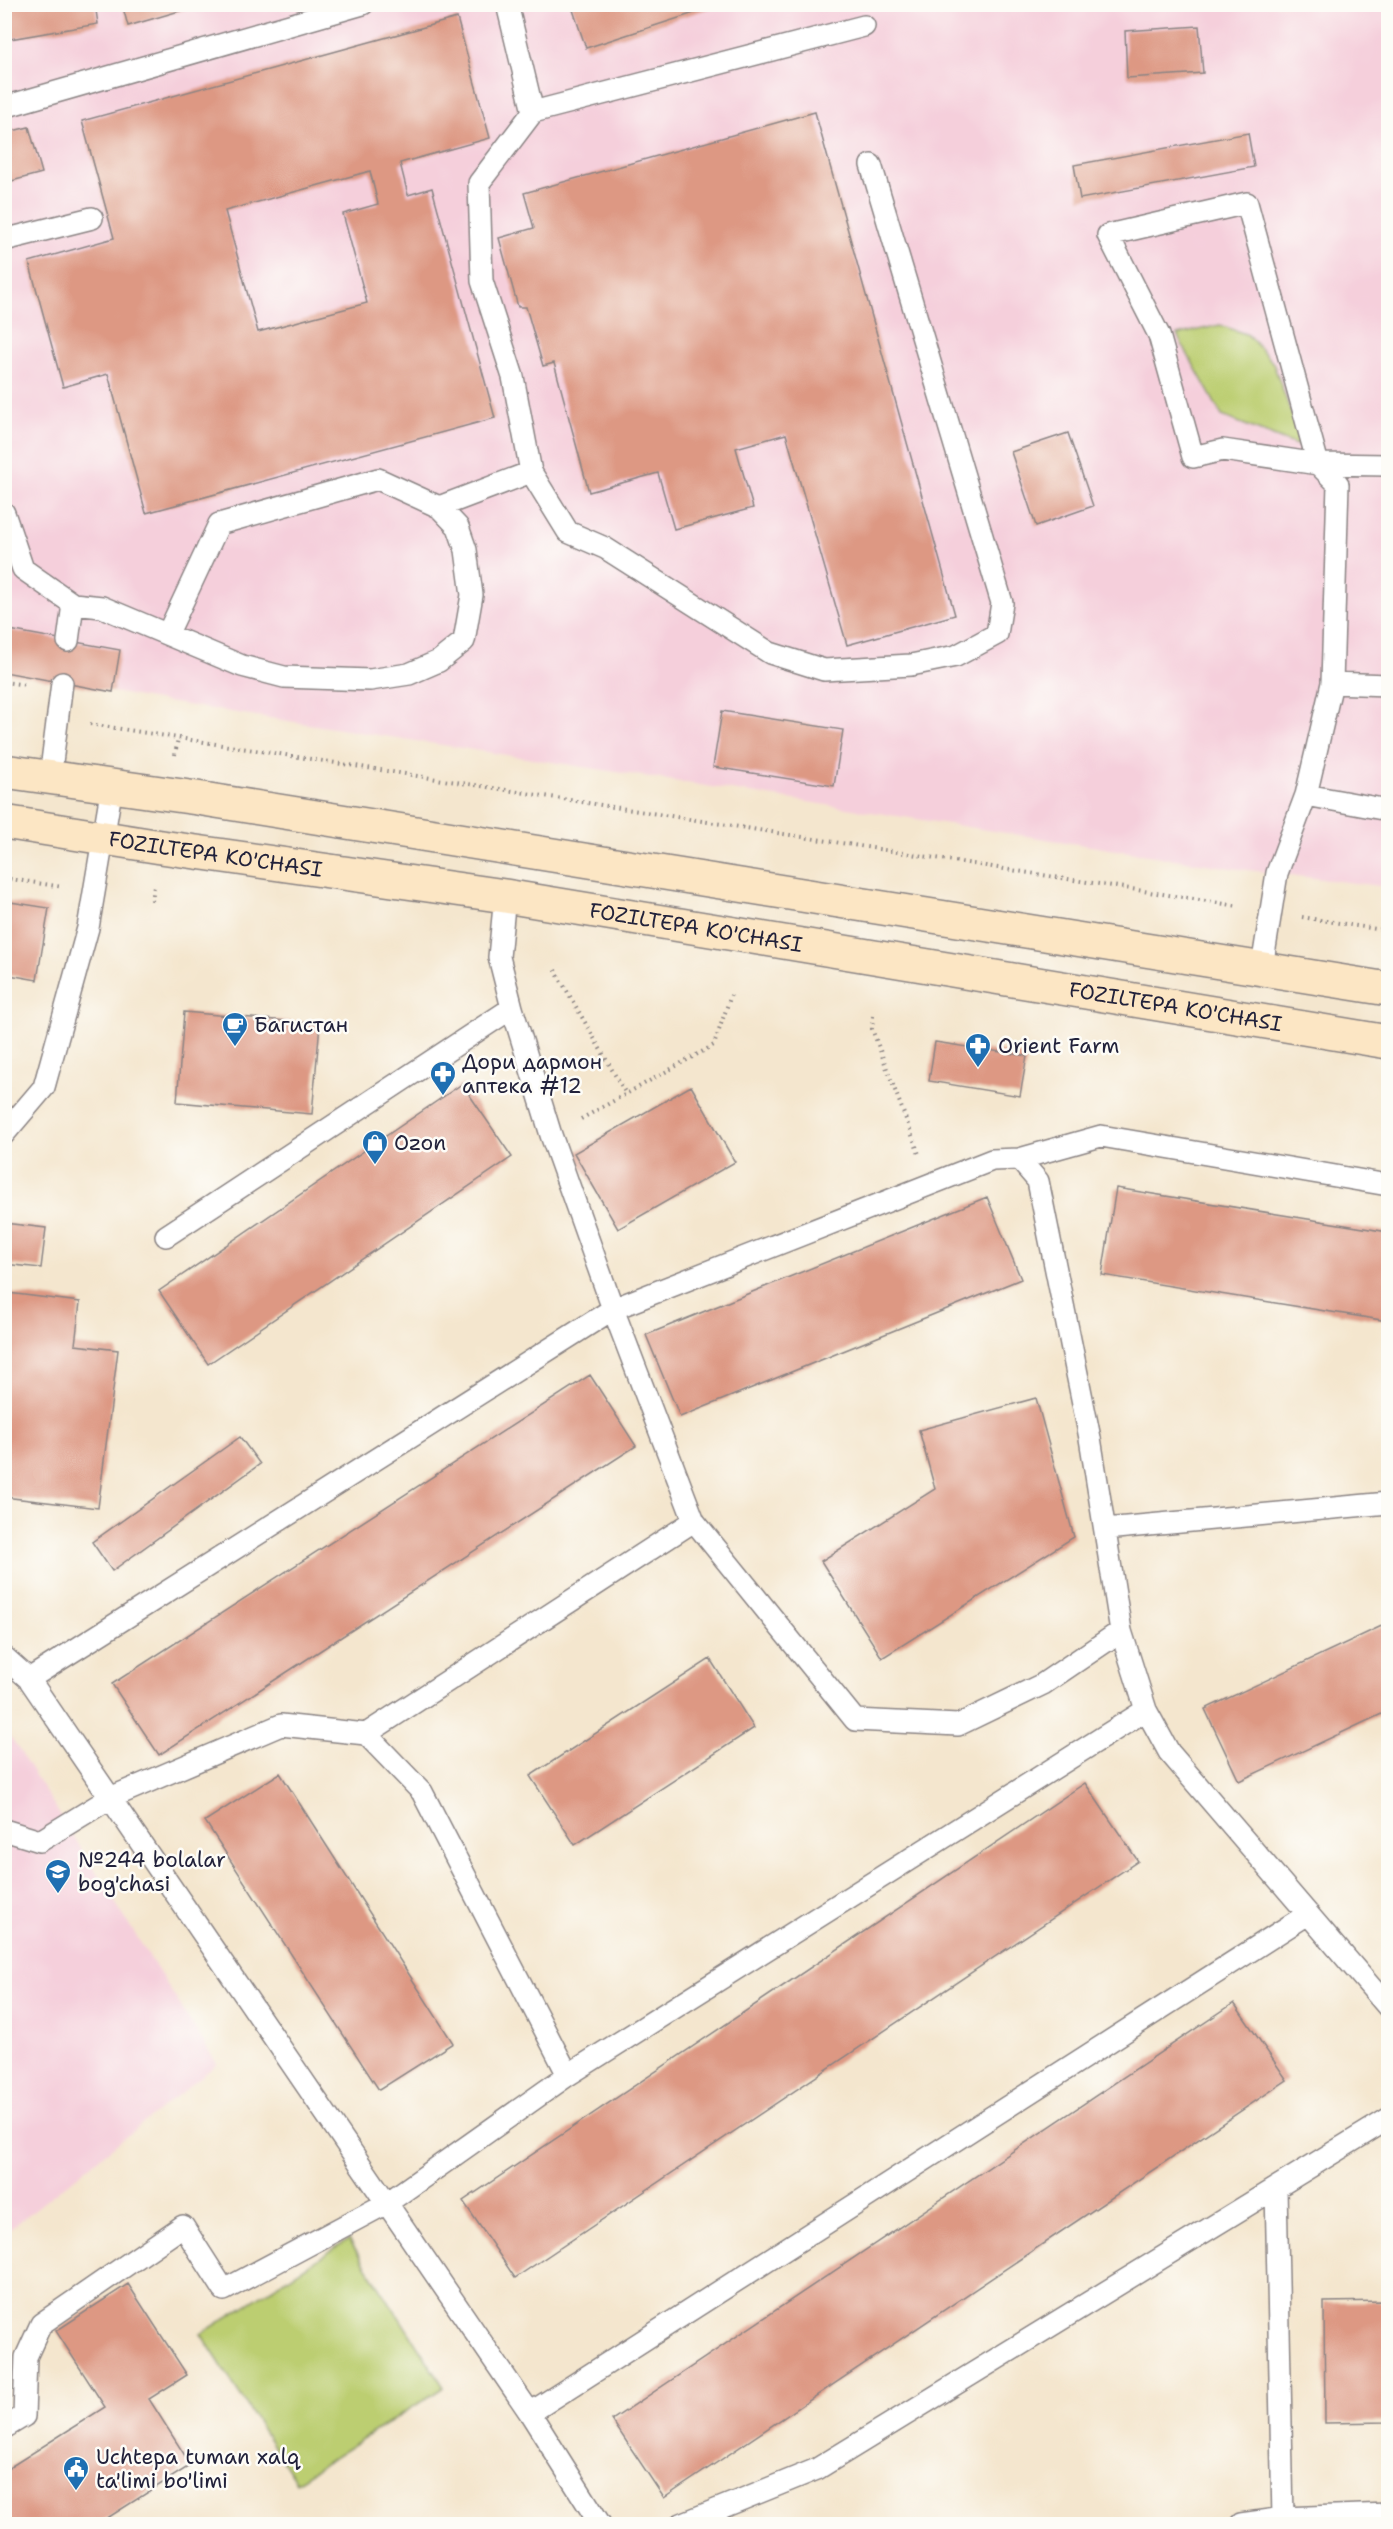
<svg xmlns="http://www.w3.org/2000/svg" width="1393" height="2529" viewBox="0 0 1393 2529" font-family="'Shantell Sans',sans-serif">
<rect width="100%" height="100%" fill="#fdfcf7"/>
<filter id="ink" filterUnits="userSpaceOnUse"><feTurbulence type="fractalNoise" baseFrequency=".0167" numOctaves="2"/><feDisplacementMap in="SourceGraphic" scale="12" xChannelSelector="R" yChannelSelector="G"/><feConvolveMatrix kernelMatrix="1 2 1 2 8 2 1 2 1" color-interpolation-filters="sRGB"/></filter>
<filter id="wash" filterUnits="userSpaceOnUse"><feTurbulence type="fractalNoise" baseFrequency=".008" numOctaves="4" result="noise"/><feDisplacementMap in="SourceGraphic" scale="24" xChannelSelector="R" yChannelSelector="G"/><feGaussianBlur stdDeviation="1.35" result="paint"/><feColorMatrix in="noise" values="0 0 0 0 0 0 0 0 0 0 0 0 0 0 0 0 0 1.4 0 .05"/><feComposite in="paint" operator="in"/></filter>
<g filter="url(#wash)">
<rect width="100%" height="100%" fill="#f4e6ce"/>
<path fill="#f5cfdb" d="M4,5h1384v882l-157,-19 -1058,-165 -168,-31z
M4,1726l213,338 -212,169h-1z"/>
<path fill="#bcce71" stroke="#6f7856" stroke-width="1.5" d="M1220,325l28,10 25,28 31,85 -82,-32 -45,-81z
M349,2239l95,148 -148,95 -95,-148z"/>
<g id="blocks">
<path fill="#dd9883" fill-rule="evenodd" d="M4,4h91l3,20 -94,16z
M122,4h78v1l-72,21z
M571,4h148v1l-133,43z
M457,18l33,120 -90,25 8,32 24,-7 63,230 -349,95 -38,-139 -45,13 -34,-125 85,-24 -32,-117zM370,171l8,33 -35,10 24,89 -109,29 -33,-121z
M1199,26l4,47 -76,5 -2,-47z
M815,112l140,503 -108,30 -61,-211 -50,14 17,60 -79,21 -16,-56 -69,19 -35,-129 -11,3 -17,-59h-8l-19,-69 35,-10 -10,-35z
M29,127l13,46 -38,10v-50z
M1248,133l6,34 -174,32 -6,-34z
M1068,433l25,73 -57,20 -25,-74z
M4,629l116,21 -7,42 -109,-20z
M722,711l121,19 -9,56 -121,-19z
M4,901l45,7 -12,72 -33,-6z
M184,1012l136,12 -8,90 -135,-12z
M935,1042l92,14 -7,40 -91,-15z
M462,1084l50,73 -304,207 -49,-73z
M691,1086l44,76 -117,67 -44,-76z
M1116,1188l272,44v89l-286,-46z
M987,1197l34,82 -341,138 -34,-82z
M4,1223l42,5 -5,40 -37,-4z
M8,1293l72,9 -5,43 43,5 -20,158 -94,-11v-173z
M590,1375l46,71 -477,309 -47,-71z
M1036,1398l38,139 -192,121 -61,-97 114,-72 -16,-59z
M240,1437l20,27 -148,107 -20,-29z
M1388,1623v88l-149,70 -34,-72z
M710,1659l44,69 -179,117 -45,-69z
M280,1773l173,270 -74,47 -174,-269z
M1085,1783l53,78 -623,417 -52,-77z
M1234,2003l53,77 -623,418 -52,-78z
M128,2284l59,91 -38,24 42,66 -93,59h-94v-53l101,-64 -49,-76z
M1388,2301v121l-63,1 -1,-121z"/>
</g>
</g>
<g filter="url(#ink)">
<use href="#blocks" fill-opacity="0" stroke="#8b8484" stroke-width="1.5"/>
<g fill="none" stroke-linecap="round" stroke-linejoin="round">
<defs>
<path id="service" d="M507,4l26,108 -54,71 3,98 31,96 18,95 37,60 37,16 165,105 54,17 87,-5 45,-9 41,-22 5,-31 -131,-438
M4,107l359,-103
M533,112l331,-86
M4,240l88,-22
M1388,465l-70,-1 -95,-14 -30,7 -34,-122 -51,-100 139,-32 71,261 20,20 -6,199 -26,112 82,15
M439,507l92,-35
M4,513l19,56 50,35 29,3 140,59 42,11 86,3 39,-6 30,-13 25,-20 8,-46 -6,-45 -8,-23 -19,-20 -61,-28 -159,45 -51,109
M68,641l5,-37
M1332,683l56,2
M50,778l12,-95
M505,896l-6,61 13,51 39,127 62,174 81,212 161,199 103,5 85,-41 78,-53
M1262,967l15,-94 29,-78
M4,1134l40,-47 44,-159 24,-142
M1019,1159l82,-23 287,49
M166,1236l346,-228
M1105,1529l283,-26
M4,1657l25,22 501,734 70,111
M29,1679l584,-370 379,-149 27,-1 19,22 52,257 31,193 25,79 23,42 219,255
M366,1734l328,-213
M4,1830l36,11 70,-43 171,-73 85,9 56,58 146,283
M530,2413l778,-499
M4,2428l20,-12 2,-59 15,-33 142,-98 41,64 163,-87 181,-128 578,-365
M1283,2518l105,-4
M681,2524l136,-55 571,-350
M1241,2524l42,-6 -7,-330"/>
<g id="secondary">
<path d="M4,771l193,27 1191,191"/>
<path id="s1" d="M4,822l157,25 344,49 883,146"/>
</g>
</defs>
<use href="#service" stroke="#8b8484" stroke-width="24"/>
<use href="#secondary" stroke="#8b8484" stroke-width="36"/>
<path stroke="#8b8484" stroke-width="4" stroke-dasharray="1.5 4.5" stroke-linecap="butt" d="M4,682l23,3
M90,724l1148,182
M175,755l3,-17
M4,878l59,9
M152,901l2,-15
M1302,917l86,14
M555,970l71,124
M873,1016l-1,13 47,125
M581,1119l133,-74 17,-50"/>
<use href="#service" stroke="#fff" stroke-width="21"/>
<use href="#secondary" stroke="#fce6c4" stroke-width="33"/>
</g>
</g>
<defs>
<symbol id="cafe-pin" viewBox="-11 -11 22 30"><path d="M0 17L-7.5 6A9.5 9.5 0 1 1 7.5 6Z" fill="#1f6fb2" stroke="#fdfcf7"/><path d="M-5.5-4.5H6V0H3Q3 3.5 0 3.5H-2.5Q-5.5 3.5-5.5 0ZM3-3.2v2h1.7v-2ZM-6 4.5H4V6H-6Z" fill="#fff"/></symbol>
<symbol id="pharmacy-pin" viewBox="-11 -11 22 30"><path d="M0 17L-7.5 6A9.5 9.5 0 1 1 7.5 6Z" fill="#1f6fb2" stroke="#fdfcf7"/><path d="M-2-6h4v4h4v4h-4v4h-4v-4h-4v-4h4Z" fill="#fff"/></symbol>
<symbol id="shop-pin" viewBox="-11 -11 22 30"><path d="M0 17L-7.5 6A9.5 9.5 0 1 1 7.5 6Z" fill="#1f6fb2" stroke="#fdfcf7"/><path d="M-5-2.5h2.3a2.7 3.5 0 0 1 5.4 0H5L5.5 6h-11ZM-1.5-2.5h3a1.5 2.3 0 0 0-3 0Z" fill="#fff"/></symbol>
<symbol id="school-pin" viewBox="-11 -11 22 30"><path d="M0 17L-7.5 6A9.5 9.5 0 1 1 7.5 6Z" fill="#1f6fb2" stroke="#fdfcf7"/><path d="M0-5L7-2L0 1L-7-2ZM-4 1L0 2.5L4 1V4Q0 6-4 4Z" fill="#fff"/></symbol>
<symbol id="civic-pin" viewBox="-11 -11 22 30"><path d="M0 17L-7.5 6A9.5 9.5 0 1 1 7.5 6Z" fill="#1f6fb2" stroke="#fdfcf7"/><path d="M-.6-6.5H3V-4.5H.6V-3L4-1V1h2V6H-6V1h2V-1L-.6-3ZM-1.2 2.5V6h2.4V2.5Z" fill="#fff"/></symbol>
</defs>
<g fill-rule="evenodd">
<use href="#cafe-pin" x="220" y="1010" width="30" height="40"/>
<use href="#pharmacy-pin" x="963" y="1031" width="30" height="40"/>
<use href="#pharmacy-pin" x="428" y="1059" width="30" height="40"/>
<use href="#shop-pin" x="360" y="1128" width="30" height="40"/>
<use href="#school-pin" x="43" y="1857" width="30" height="40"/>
<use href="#civic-pin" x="61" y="2454" width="30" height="40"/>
</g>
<g text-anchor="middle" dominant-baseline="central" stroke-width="5" stroke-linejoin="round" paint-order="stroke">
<g font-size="21" fill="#22223b" stroke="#fdfcf7">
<text stroke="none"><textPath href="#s1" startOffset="214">FOZILTEPA KO'CHASI</textPath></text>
<text stroke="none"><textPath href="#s1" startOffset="700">FOZILTEPA KO'CHASI</textPath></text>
<text stroke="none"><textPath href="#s1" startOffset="1186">FOZILTEPA KO'CHASI</textPath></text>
</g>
<g font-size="21" fill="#22223b" stroke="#fdfcf7" text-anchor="start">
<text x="254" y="1025">Багистан</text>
<text x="998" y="1046">Orient Farm</text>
<text x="462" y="1062">Дори дармон<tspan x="462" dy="24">аптека #12</tspan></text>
<text x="394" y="1143">Ozon</text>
<text x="78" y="1860">№244 bolalar<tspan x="78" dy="24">bog'chasi</tspan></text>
<text x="96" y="2457">Uchtepa tuman xalq<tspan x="96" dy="24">ta'limi bo'limi</tspan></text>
</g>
</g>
<rect width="1393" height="2529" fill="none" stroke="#fdfcf7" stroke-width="24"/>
</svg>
